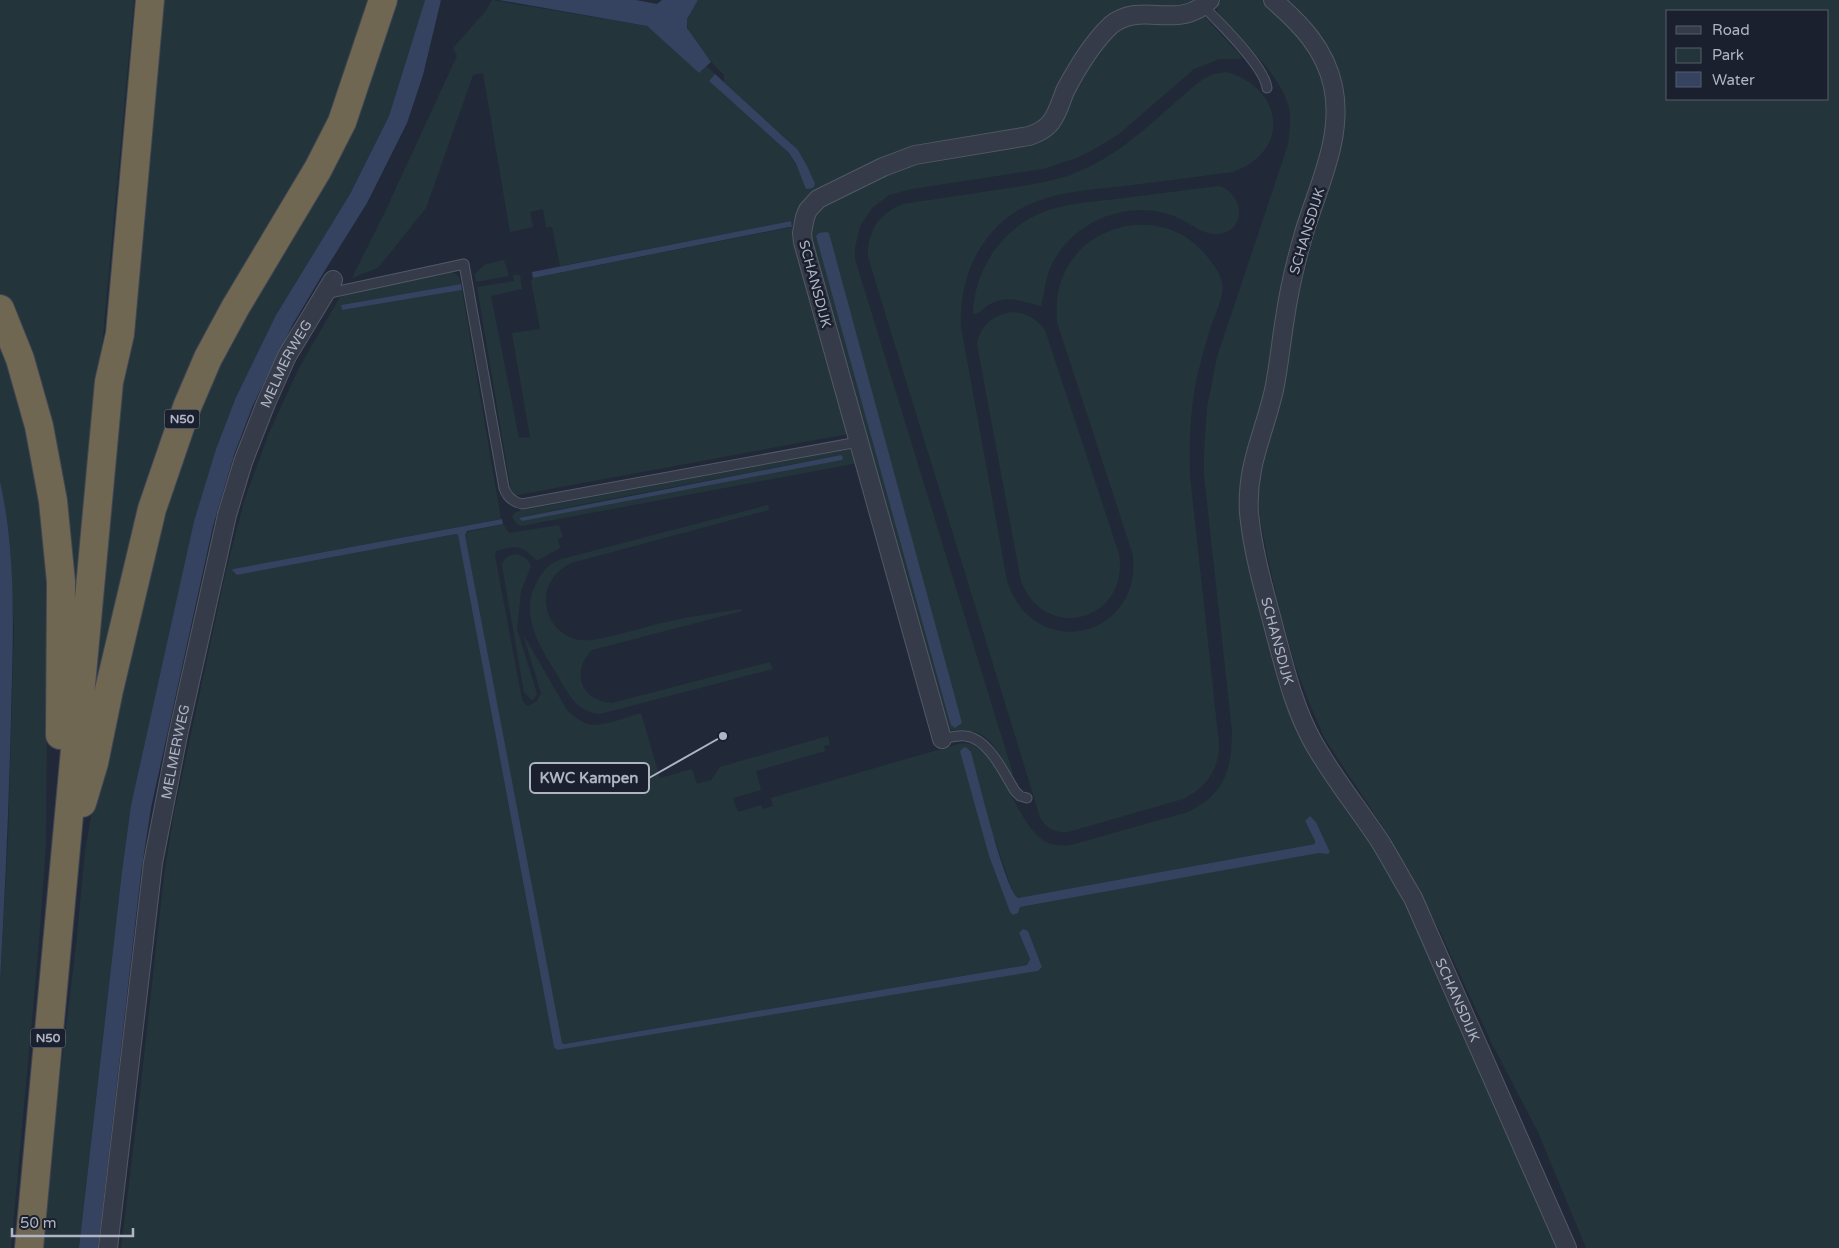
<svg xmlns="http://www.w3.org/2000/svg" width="1839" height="1248" viewBox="0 0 1839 1248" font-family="'Varela Round',sans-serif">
<rect width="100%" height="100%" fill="#212939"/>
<path fill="#23353a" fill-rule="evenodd" d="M0,0h134l-65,704 -7,-139 -62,-266z
M156,0h219l-23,80 -120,221 -145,439z
M390,0h35l-36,116 -39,78 -74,121 -40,82 -20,52 -22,72 -63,284 -9,66 -43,377h-40l37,-302 9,-94 11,-65 89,-369z
M492,0l155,26 52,47 7,-7 9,8 -6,7 80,72 12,21 -9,-30 -68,-62v-7c-10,-10 -39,-39 -37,-54 1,-7 7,-15 11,-21h501l-11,5 -25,2 -18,-3 -10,1 -20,8 -67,101 -11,11 -216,63 -26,55 53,191 -336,62 -35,-209 37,-6 -1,-6h7l2,14 -31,7 28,142 11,-1 -18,-104 28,-4 -9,-48 2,-3 259,-51 -1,-6 -231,45 -8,-39h-6l-3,-18 -13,3 3,15 -23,5 -27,-159 -10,2 -47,133 -48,60 -26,10 32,-64 73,-158 -4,-8 32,-36z
M1221,0h41l5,4c13,14 30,27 41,42 19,25 21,55 18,85l-59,257 -21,72 38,230 77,138 32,51 45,96 17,43 105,230h-1439l16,-129 27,-243 10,-63 52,-242 18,-70 25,-68 30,-65 41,-71 53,-14 59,-12 7,6 2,7 -120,21 1,5 120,-20 39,229 -268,50 -1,1 5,5 219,-41 2,1 96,512 488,-80 -14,-36 -9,2 11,26 -3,6 -464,79 -3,-3 -95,-506 2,-3 36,-8 6,9 50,-8 4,12 -5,2 2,9 -20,11 -4,1c-14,-15 -20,-15 -40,-9l-1,5 26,138 2,8 5,4 9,-5 4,-8 -18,-59 44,76c6,5 12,11 20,14 12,4 41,-7 54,-11l19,65 32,-9 5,15 14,-4 9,-13 108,-31 2,9 -6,1 1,5 -69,20 5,19 -28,8 5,14 23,-7 2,4 10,-3 -2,-8 7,-2 184,-53c35,-2 54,82 82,98 8,5 18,5 27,4l117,-33c37,-18 44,-43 44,-81l-28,-256v-22l3,-45 10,-51 71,-212c1,-10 3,-20 2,-31 -3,-33 -46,-71 -68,-96l-5,-8 1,-6zM1305,821l11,1 14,30 -2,2 -9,-2 -299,55 -2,6 -8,-1 -21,-56 -5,-20 10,1 16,47 5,13 3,1 297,-54v-3z
M1279,0h560v1248h-253l-48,-116 -48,-92 -51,-111 -56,-102 -58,-88 -14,-32 -14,-36 -16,-55 -14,-62 -7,-36 -3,-34 37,-170 35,-140 12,-83zM1668,11h160v88h-160z
M1203,15l37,40 1,4h-22l-25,10 -75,65 -28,17 -15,7 -33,11 -131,20 -23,6 -17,13 -12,18 -5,22v11l158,515 -2,1c-9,-14 -18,-39 -36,-43 -9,-3 -19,0 -28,-3l-138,-487 5,-28 14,-13 77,-36 125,-22 42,-48 20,-35 24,-30 7,-5z
M1226,72c57,15 66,79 7,100 -33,4 -67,9 -101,13 -32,4 -67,5 -97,17 -51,19 -77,73 -74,125l46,254c26,82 135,58 126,-26l-76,-233c-1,-18 0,-36 9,-52 26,-51 100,-62 138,-17 7,8 15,18 18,29 3,15 -8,33 -12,47 -5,16 -9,32 -13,48 -7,33 -8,66 -7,99l29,268c0,26 -13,44 -36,55l-115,33c-12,1 -22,-3 -28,-15l-172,-560c-1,-25 11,-44 35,-53l126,-19c16,-3 33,-6 48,-13 49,-19 84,-60 125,-92l12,-6z
M1219,186c25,8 28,44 0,48 -16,2 -31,-13 -45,-18 -46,-17 -98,4 -121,46 -8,15 -8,29 -12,44 -19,-4 -31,-12 -51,-2 -6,3 -10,10 -17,10 1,-49 35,-94 83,-106 22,-6 46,-7 68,-10 32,-4 63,-8 95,-12z
M504,260l5,16 -33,6 -1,-8 9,-9z
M1012,312c14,1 24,6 33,18l74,224c11,67 -74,90 -98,27l-44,-237c4,-19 16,-29 35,-32z
M0,332l22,66 26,149 -2,297 -7,98 -28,306h-11v-266l8,-142 6,-212 -5,-82 -9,-65z
M850,449l4,2 4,12 -337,63 -5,-3 -4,-6 2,-4 8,-3zM841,455l2,2 -322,59z
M768,505l1,5 -198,53c-13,7 -23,17 -25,32 -2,21 12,42 34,45 17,3 66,-14 86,-18 25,-6 51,-9 76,-13v2l-150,39c-22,22 -11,51 20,53l158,-41 3,7 -173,45c-25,-2 -33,-23 -45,-43 -17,-28 -36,-57 -18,-89 6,-12 13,-19 25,-23z
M517,554l9,4 5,8 -10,25 -4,38 20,65 -4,6 -3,-1 -6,-7 -22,-126c2,-9 7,-11 15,-12z"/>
<path fill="#354260" d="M425,0h16l-18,75 -16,48 -40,80 -43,69 -31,52 -40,81 -19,50 -21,71 -62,282 -10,65 -43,375h-19l43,-377 9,-66 63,-284 22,-72 20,-52 40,-82 74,-121 39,-78z
M499,0h137l21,4 5,-4h36l-11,19v9l24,34 -12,11 -52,-47z
M715,74l83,76 10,18 7,16 -2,4 -7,1 -10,-25 -7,-11 -80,-72z
M791,221l1,6h-3l-256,51 -1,-6z
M826,232l3,1 133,490 -7,5 -4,-3 -2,-6 -133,-483 3,-3z
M461,284l1,6 -120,20 -1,-5z
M841,455l2,2 -1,3 -320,61 -3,-3z
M0,481c17,77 13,157 11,235 -2,89 -6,177 -11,266z
M502,519l1,5 -36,7 -2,4 97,508 2,1 463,-79 3,-6 -11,-26 4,-4 5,2 14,36 -4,4 -7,1 -474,78 -3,-3 -96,-512 -2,-1 -219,41 -5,-5 1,-1z
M964,747l3,1 4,4c6,22 34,138 47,146l297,-54v-3l-10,-20 5,-5 6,6 14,30 -2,2 -9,-1 -299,54 -2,6 -5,2 -3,-3 -21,-56 -29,-105z"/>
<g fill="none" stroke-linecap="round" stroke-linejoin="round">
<defs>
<path id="lane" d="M1203,6c16,16 62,61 64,82
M325,294l139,-30 40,224c3,9 9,14 18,16l336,-62
M942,739c7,-1 15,-4 23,-3 23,2 39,37 50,55l5,5 7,2"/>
<g id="street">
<path id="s1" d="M1273,0c28,24 52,49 60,86 11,50 -15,100 -29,147 -8,28 -15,56 -19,85 -4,24 -6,48 -11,72 -10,44 -28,76 -25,123 4,41 16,80 26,119 10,37 19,76 38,110 20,36 46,67 68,101 11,18 21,37 32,55l154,350"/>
<path d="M942,739l-139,-497 -1,-9 3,-16 3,-7 10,-11 65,-32 32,-12 114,-19c8,-3 16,-6 22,-14 7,-9 10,-21 14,-31 12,-23 27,-48 46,-66 31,-25 67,7 99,-25"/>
<path id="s2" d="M108,1248l45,-385 25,-128 49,-220 16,-53 23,-59 21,-47 46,-76"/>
</g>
<path id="highway" d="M0,309l20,50 19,67 14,75 8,81 -1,153
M82,803l12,-40 15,-73 43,-181 35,-102 21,-49 27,-50 83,-139 24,-47 41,-122
M29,1248l80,-866 11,-48 30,-334"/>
</defs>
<use href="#lane" stroke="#535867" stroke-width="11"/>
<use href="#street" stroke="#535867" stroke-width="20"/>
<use href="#highway" stroke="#404554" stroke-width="30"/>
<use href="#lane" stroke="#353b49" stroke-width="9"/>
<use href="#street" stroke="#353b49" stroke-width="18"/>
<use href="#highway" stroke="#6f6752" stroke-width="28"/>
</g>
<g text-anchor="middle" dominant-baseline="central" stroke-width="5" stroke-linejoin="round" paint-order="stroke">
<g fill="#1a202e" stroke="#838898" stroke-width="1">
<rect x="164.5" y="409.5" width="35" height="19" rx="4"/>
<rect x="30.5" y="1028.5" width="35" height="19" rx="4"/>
</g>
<g font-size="12" font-weight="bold" fill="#b0b5c5">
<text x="182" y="419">N50</text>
<text x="48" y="1038">N50</text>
</g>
<g font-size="14" fill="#b0b5c5" stroke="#1a202e">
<text transform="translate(1307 231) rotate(-73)">SCHANSDIJK</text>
<text transform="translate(815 284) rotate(75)">SCHANSDIJK</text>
<text stroke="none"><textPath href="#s2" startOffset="906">MELMERWEG</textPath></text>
<text stroke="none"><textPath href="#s1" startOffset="676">SCHANSDIJK</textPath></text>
<text stroke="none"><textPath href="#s2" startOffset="501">MELMERWEG</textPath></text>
<text stroke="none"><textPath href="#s1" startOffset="1080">SCHANSDIJK</textPath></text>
</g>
</g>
<path fill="none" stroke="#b0b5c5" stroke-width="2" d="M723 736L649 778"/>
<circle fill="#b0b5c5" stroke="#1a202e" stroke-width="2" cx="723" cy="736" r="5"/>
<rect fill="#1a202e" stroke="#b0b5c5" stroke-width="2" x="530" y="763" width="119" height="30" rx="5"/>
<g font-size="15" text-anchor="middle" font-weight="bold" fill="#b0b5c5">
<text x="589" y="783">KWC Kampen</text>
</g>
<rect x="1666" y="10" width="162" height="90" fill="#1a202e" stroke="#565c6a"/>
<rect x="1676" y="26" width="25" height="8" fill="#353b49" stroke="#565c6a"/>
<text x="1712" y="35" font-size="15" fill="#b0b5c5">Road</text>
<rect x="1676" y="48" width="25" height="15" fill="#23353a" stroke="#565c6a"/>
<text x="1712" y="60" font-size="15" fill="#b0b5c5">Park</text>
<rect x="1676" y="72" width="25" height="15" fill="#354260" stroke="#565c6a"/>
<text x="1712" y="85" font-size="15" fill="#b0b5c5">Water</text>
<path d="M12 1228v8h121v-8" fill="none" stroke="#b0b5c5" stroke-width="2.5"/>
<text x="20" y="1228" font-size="15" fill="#b0b5c5" stroke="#1a202e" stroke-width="4" paint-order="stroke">50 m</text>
</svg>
